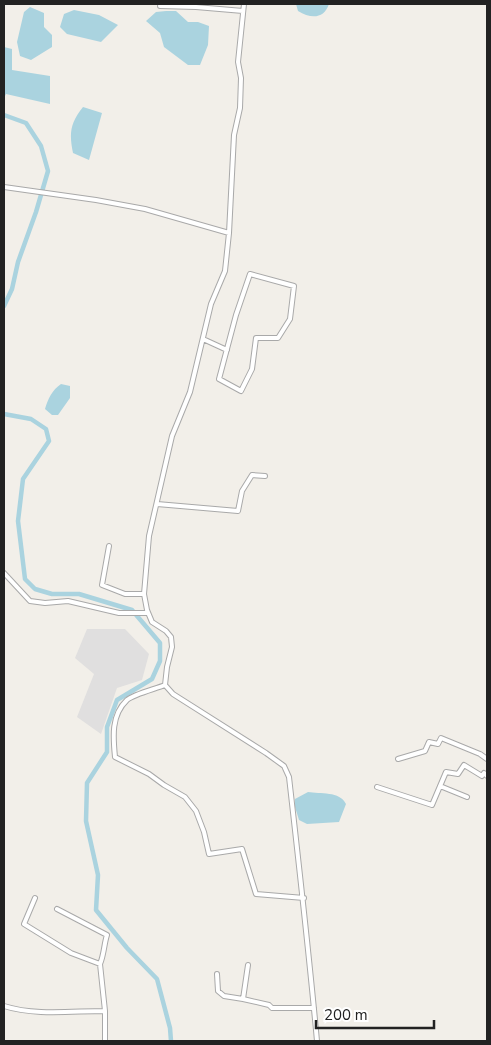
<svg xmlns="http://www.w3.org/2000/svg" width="491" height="1045" viewBox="0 0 491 1045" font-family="'Nunito Sans',sans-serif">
<rect width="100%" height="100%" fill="#f2efe9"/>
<path fill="#e0dfdf" d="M87,629h38l24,25 -7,26 -25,8 -16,46 -24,-17 17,-43 -19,-16z"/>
<path fill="#aad3df" d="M296,4h33c-5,15 -18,15 -31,7z
M30,7l14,6v14l8,8v12l-21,13 -11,-4 -3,-14 7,-30z
M74,10l25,5 19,10 -17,17 -34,-8 -7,-7 4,-13z
M166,11h10l12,11h10l11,4 -1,19 -8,20h-12l-24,-18 -4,-14 -14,-12 10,-9z
M4,47l8,2v21l38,6v28l-44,-10 -2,4z
M83,107l19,6 -13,47 -16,-7c-4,-19 -3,-30 10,-46z
M61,384l9,2v12l-12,17h-6l-7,-6c3,-10 7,-19 16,-25z
M308,792c12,2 32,-1 38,12l-7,18 -32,2 -8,-4 -4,-13v-8z"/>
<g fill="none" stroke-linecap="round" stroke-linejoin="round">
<path stroke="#aad3df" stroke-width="4.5" d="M4,115l22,8 15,23 7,25 -12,41 -18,50 -6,27 -8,17
M4,414l27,5 15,10 3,12 -26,38 -5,42 7,58 10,10 17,5h27l53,16 28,33v18l-8,18 -35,21 -10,27v25l-20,31 -1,38 12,54 -2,35 31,38 30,31 13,49 1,13"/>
<defs>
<path id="street" d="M244,4l-6,58 3,16 -1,30 -6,27 -5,98 -4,38 -14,33 -21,88 -18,44 -23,100 -5,58 3,16 5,12 14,9 5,6 1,10 -5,20 -2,18 8,9 93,59 18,13 5,11c10,88 20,176 28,264
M160,6l36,1 47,4
M4,187l92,13 49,9 84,24
M250,274l44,12 -4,33 -12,19h-22l-4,31 -11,22 -22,-12 17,-64z
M203,339l24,11
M157,504l81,7 4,-20 10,-16 13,1
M109,546l-7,39 23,9h19
M4,573l26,28 15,2 23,-2 51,12h29
M165,685c-10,4 -31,9 -38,15 -16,15 -14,37 -12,57l34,17 15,11 21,12 11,14 8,21 5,22 33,-5 14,45 48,4
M398,759l27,-8 4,-9 9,2 3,-6 39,16 7,5
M440,786l27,11
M377,787l55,18 14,-33 12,2 6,-9 18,11 2,-3 3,3
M35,898l-11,26 47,29 29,11
M57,909l50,26c-3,9 -3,20 -7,29l5,47v30
M248,965l-5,34 26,6 3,3h42
M217,974l1,17 6,5 19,3
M4,1006c31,10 68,5 101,5"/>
</defs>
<use href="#street" stroke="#a9a9a9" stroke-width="6"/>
<use href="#street" stroke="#fff" stroke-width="4"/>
</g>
<rect width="491" height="1045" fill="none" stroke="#222222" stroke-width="10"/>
<path d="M316 1020v8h118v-8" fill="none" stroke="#222222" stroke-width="2.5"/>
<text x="324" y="1020" font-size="15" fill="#222222" stroke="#ffffff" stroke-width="4" paint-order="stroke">200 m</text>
</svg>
